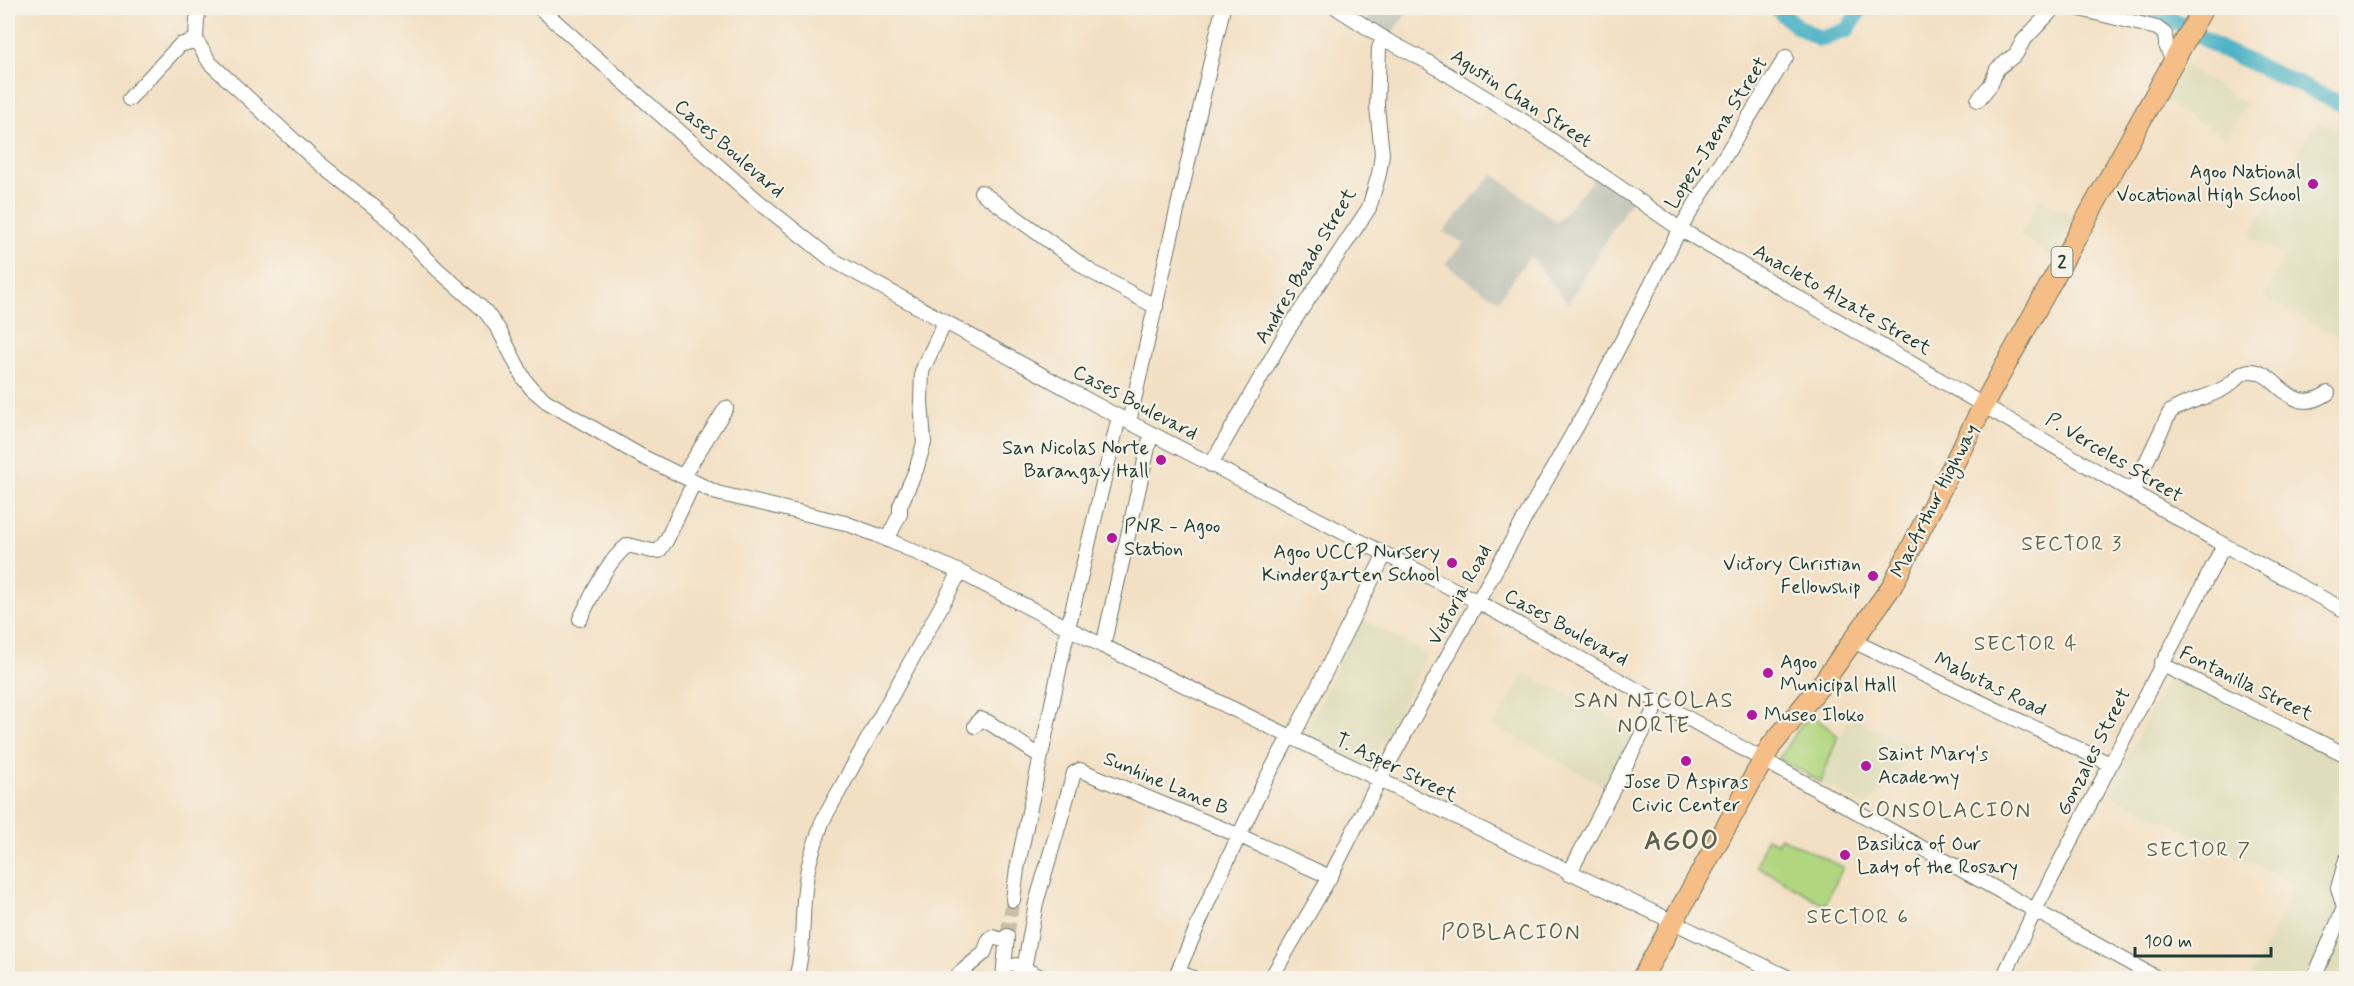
<svg xmlns="http://www.w3.org/2000/svg" width="2354" height="986" viewBox="0 0 2354 986" font-family="Mynerve,sans-serif">
<rect width="100%" height="100%" fill="#f7f3e8"/>
<filter id="ink" filterUnits="userSpaceOnUse"><feTurbulence type="fractalNoise" baseFrequency=".0167" numOctaves="2"/><feDisplacementMap in="SourceGraphic" scale="12" xChannelSelector="R" yChannelSelector="G"/><feConvolveMatrix kernelMatrix="1 2 1 2 8 2 1 2 1" color-interpolation-filters="sRGB"/></filter>
<filter id="wash" filterUnits="userSpaceOnUse"><feTurbulence type="fractalNoise" baseFrequency=".008" numOctaves="4" result="noise"/><feDisplacementMap in="SourceGraphic" scale="24" xChannelSelector="R" yChannelSelector="G"/><feGaussianBlur stdDeviation="1.35" result="paint"/><feColorMatrix in="noise" values="0 0 0 0 0 0 0 0 0 0 0 0 0 0 0 0 0 1.4 0 .05"/><feComposite in="paint" operator="in"/></filter>
<g filter="url(#wash)">
<rect width="100%" height="100%" fill="#f3e0c4"/>
<path fill="#dfddbb" d="M2184,64l61,40 -18,35 -62,-37z
M2316,122l30,11v207l-82,-42 20,-43 -35,-19z
M2039,197l34,20 -19,41 -33,-22z
M1361,618l67,37 -59,112 -64,-34z
M1525,673l114,59 -31,57 -114,-64z
M2170,673l176,92v13l-51,107 -186,-92z
M1850,716l67,33 -50,58 -46,-24z
M2346,782v196h-96z"/>
<path fill="#c3c6b9" d="M1350,8h61l-20,27z
M1493,174l64,48 40,-47 36,22 -65,106 -38,-47 -31,43 -15,-7 -39,-28 19,-21 -21,-11z"/>
<path fill="#b1d67f" stroke="#688a5a" stroke-width="1.5" d="M1811,714l27,22 -17,46 -42,-23 16,-26z
M1780,837l63,30 -18,38 -68,-39 9,-28 11,5z"/>
<g fill="none" stroke-linecap="round" stroke-linejoin="round">
<path stroke="#47b1c5" stroke-width="16" d="M1776,8l19,17 25,14 27,-9 14,-22
M2141,8l17,3 63,38 125,57"/>
</g>
</g>
<g filter="url(#ink)">
<g fill="none" stroke-linecap="round" stroke-linejoin="round">
<path stroke="#c9bfa7" stroke-width="14" stroke-dasharray="14 7" stroke-linecap="butt" d="M1007,936l6,-36"/>
<defs>
<path id="minor" d="M200,8l-3,11 -1,21 14,23 103,95 77,62 47,49 48,42 14,19 25,49 8,10 14,12 95,55 76,37 128,30 32,12 83,37 143,74 686,332
M540,8l218,193 73,58 271,149 376,194 679,376
M1337,8l51,33 38,20 102,63 152,105 544,316 122,66
M2076,8l81,20 8,6 1,11 7,17
M129,99l51,-54 16,-5
M1978,100l13,-16 6,-15 19,-15 7,-13 31,-33
M981,192l109,79 66,36
M1129,422l94,-414
M1211,465l76,-134 82,-123 10,-34 3,-20 -5,-47 2,-59 5,-10
M683,476l43,-68
M2132,492l38,-80c17,-12 39,-14 56,-25 7,-4 14,-15 23,-16 29,-2 39,49 79,22
M887,540l13,-26v-8l16,-36 8,-27 -3,-42 1,-30 23,-49
M580,619c13,-25 25,-56 48,-74l24,6h7l7,-10 28,-59
M1853,641l257,123
M1103,646l48,-212
M2161,664l185,91
M975,726l5,-7 8,3 52,34
M1292,738l93,-184
M1569,874l90,-173
M1013,900l4,-31 51,-241 51,-211
M1016,965l27,13
M1024,969l12,-66 38,-130 6,-3 160,66 90,41
M1178,972l15,6
M796,978c9,-31 5,-65 10,-97 2,-21 10,-39 16,-59l138,-250
M957,978l2,-4 25,-21 5,-13 3,-3 15,4
M1003,978l4,-42
M1175,978l36,-83 53,-112 25,-46
M1271,978l59,-101 49,-96 95,-173 112,-198 94,-181 106,-172
M2003,978l32,-68 189,-365
M2314,978l30,-70 -6,-20 8,-28"/>
<path id="highway" d="M1642,978l129,-232 53,-65 68,-95 92,-182 219,-396"/>
</defs>
<use href="#minor" stroke="#697666" stroke-width="16"/>
<use href="#highway" stroke="#697666" stroke-width="22"/>
<use href="#minor" stroke="#fff" stroke-width="14"/>
<use href="#highway" stroke="#f6be87" stroke-width="20"/>
</g>
</g>
<g fill="#b5179e" stroke="#f7f3e8" stroke-width="2">
<circle cx="2313" cy="184" r="6"/>
<circle cx="1161" cy="460" r="6"/>
<circle cx="1112" cy="538" r="6"/>
<circle cx="1452" cy="563" r="6"/>
<circle cx="1873" cy="576" r="6"/>
<circle cx="1768" cy="673" r="6"/>
<circle cx="1752" cy="715" r="6"/>
<circle cx="1686" cy="761" r="6"/>
<circle cx="1866" cy="766" r="6"/>
<circle cx="1845" cy="855" r="6"/>
</g>
<g text-anchor="middle" dominant-baseline="central" stroke-width="4.5" stroke-linejoin="round" paint-order="stroke">
<rect fill="#f7f3e8" stroke="#60746a" stroke-width="1.5" x="2051.5" y="247" width="21" height="30" rx="4.5"/>
<g font-size="18" font-weight="bold" fill="#1f3d34">
<text x="2062" y="262">2</text>
</g>
<g font-size="20" fill="#1f3d34" stroke="#f7f3e8">
<text transform="translate(1521 99) rotate(33)">Agustin Chan Street</text>
<text transform="translate(1717 133) rotate(-58)">Lopez-Jaena Street</text>
<text transform="translate(729 149) rotate(41)">Cases Boulevard</text>
<text transform="translate(1306 266) rotate(-59)">Andres Boado Street</text>
<text transform="translate(1842 300) rotate(30)">Anacleto Alzate Street</text>
<text transform="translate(1135 403) rotate(28)">Cases Boulevard</text>
<text transform="translate(2114 458) rotate(31)">P. Verceles Street</text>
<text transform="translate(1935 501) rotate(-63)">MacArthur Highway</text>
<text transform="translate(1460 595) rotate(-61)">Victoria Road</text>
<text transform="translate(1566 628) rotate(29)">Cases Boulevard</text>
<text transform="translate(2246 684) rotate(26)">Fontanilla Street</text>
<text transform="translate(1990 685) rotate(26)">Mabutas Road</text>
<text transform="translate(2094 752) rotate(-63)">Gonzales Street</text>
<text transform="translate(1396 768) rotate(26)">T. Asper Street</text>
<text transform="translate(1166 784) rotate(23)">Sunhine Lane B</text>
</g>
<g font-size="20" fill="#1f3d34" stroke="#f7f3e8" text-anchor="start">
<text x="2301" y="172" text-anchor="end">Agoo National<tspan x="2301" dy="23">Vocational High School</tspan></text>
<text x="1149" y="448" text-anchor="end">San Nicolas Norte<tspan x="1149" dy="23">Barangay Hall</tspan></text>
<text x="1124" y="526">PNR - Agoo<tspan x="1124" dy="23">Station</tspan></text>
<text x="1440" y="552" text-anchor="end">Agoo UCCP Nursery<tspan x="1440" dy="23">Kindergarten School</tspan></text>
<text x="1861" y="564" text-anchor="end">Victory Christian<tspan x="1861" dy="23">Fellowship</tspan></text>
<text x="1780" y="662">Agoo<tspan x="1780" dy="23">Municipal Hall</tspan></text>
<text x="1764" y="715">Museo Iloko</text>
<text x="1878" y="754">Saint Mary's<tspan x="1878" dy="23">Academy</tspan></text>
<text x="1686" y="782" text-anchor="middle">Jose D Aspiras<tspan x="1686" dy="23">Civic Center</tspan></text>
<text x="1857" y="844">Basilica of Our<tspan x="1857" dy="23">Lady of the Rosary</tspan></text>
</g>
<g font-size="21" letter-spacing="1.5" fill="#5e614a" stroke="#f7f3e8">
<text x="2072" y="544">SECTOR 3</text>
<text x="2026" y="644">SECTOR 4</text>
<text x="2199" y="850">SECTOR 7</text>
<text x="1858" y="917">SECTOR 6</text>
</g>
<g font-size="22" letter-spacing="1.5" fill="#5e614a" stroke="#f7f3e8">
<text x="1654" y="701">SAN NICOLAS<tspan x="1654" dy="25">NORTE</tspan></text>
<text x="1945" y="811">CONSOLACION</text>
<text x="1511" y="933">POBLACION</text>
</g>
<g font-size="26" font-weight="bold" letter-spacing="1.5" fill="#5e614a" stroke="#f7f3e8">
<text x="1682" y="842">AGOO</text>
</g>
</g>
<rect width="2354" height="986" fill="none" stroke="#f7f3e8" stroke-width="30"/>
<path d="M2135 947v9h136v-9" fill="none" stroke="#1f3d34" stroke-width="3"/>
<text x="2144" y="947" font-size="18" fill="#1f3d34" stroke="#f7f3e8" stroke-width="4.5" paint-order="stroke">100 m</text>
</svg>
